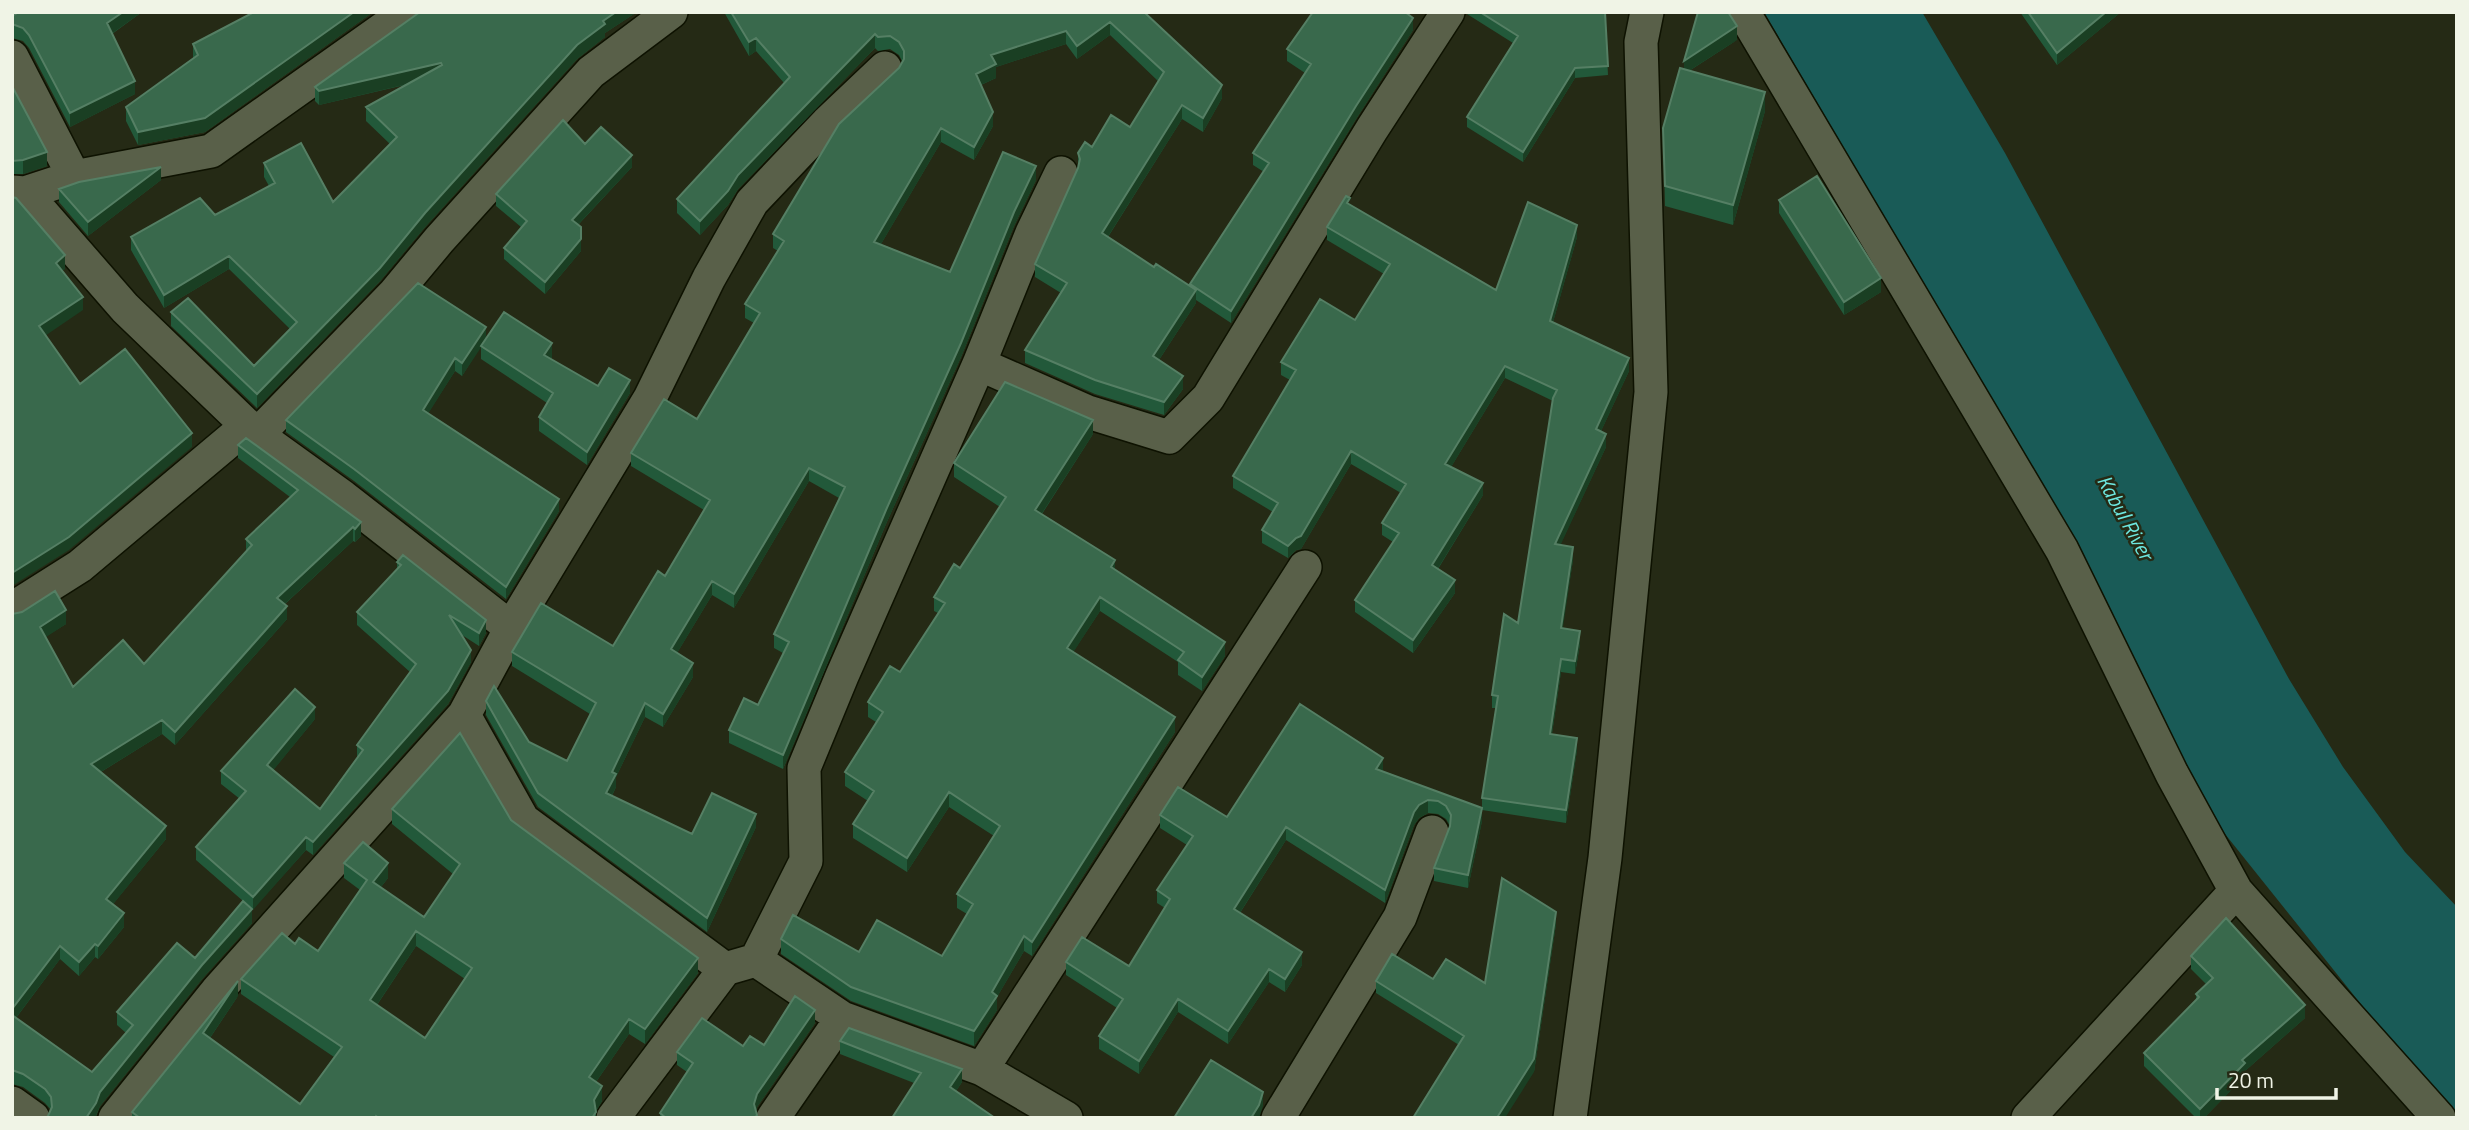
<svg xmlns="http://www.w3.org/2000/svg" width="2469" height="1130" viewBox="0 0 2469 1130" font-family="'Titillium Web',sans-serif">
<rect width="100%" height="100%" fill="#252a15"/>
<path fill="#195b57" d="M1764,12h158l83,141 284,526 54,88 62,85 52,55v205l-28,-27 -65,-77 -139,-174 -40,-57 -132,-272z"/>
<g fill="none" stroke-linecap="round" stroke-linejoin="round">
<defs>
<path id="minor" d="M1743,12l319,538 110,224 64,117 203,227
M12,57l62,120
M12,192l13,1 49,-16 137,-26 196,-139
M25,193l100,115 132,127 86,62 168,131
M979,364l109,48 81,25 39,-39 164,-269 76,-117
M12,609l68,-43 161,-135 16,4 137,-141 45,-54 152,-168 80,-60
M464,715l59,105 202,149 31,-9 50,-99 -2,-93 38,-92 137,-312 53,-131 29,-60
M756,960l86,58 140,51 84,49
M982,1069l323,-502
M12,1103l21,15
M115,1118l102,-127 247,-276 47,-87 139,-230 59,-120 43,-76 75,-79 58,-55
M613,1118l112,-149
M773,1118l69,-100
M1278,1118l122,-201 32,-85
M1570,1118l35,-260 46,-466 -10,-350 6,-30
M2028,1118l208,-227"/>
</defs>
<use href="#minor" stroke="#0e1201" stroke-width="36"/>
<use href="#minor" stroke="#596049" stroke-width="33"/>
</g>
<path fill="#22593a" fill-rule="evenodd" d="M142,12l-30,22 23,60 -65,33 -41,-79 -6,-7 -11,-3v-22z
M247,12h126l-168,120 -67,13 -12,-24v-14l67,-49v-14l56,-29z
M420,12h217l-32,21v4l-28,22 -152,168 -45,54 -123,127 -86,-82v-14l83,54 36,-37 -61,-60 -65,39 -33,-58v-13l84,-22 54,-29 -5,-9v-14l69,39 57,-58 -24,-23v-14l43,-23 -90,21 -4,-4v-14z
M724,12h420l78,86 -19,34 -21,-13 -74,118 46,30 36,19v-2l74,-112 -11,-7v-12l52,-80 -18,-12v-12l126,-19 -57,89 -125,204 -35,-23v3l-37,57 24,29 -19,26 -69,-21 -70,-31v-13l36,-57 -26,-16v-13l43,-96v-15l52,-26 28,-46 -48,-46 -33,24 -11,-15 -70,23v11l-15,7 12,41 -19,34 -33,-18 -60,102 69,28 86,-92 -22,46 -53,131 -75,167 -103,245 -54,-26v-13l29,-25 25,-52 -9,-5v-14l65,-136 -30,-17 -75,127 -22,-13 -35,58 16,24 -30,50 -18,-10 -29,60v10l-4,9 80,38 64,-7 -49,105 -169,-125 -52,-92v-14l43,41 38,19 23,-47 -78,-48v-14l101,-6 52,-70 39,-66 -73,-44v-13l66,-34 57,-96 -9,-5v-14l33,-53 -5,-3v-14l126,-166 3,-7 -3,-6 -9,-6 -12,2 -3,-3 -137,141 -10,16 -28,30 -23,-22v-14l107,-116 -28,-32 -7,5z
M1467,12h138l3,63 -33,3 -52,84 -56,-35v-10l46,-74 -46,-29z
M2020,12h101l-64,53z
M1737,40l-48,31 76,40 -32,114 -68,-19 -2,-78 21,-59z
M12,86l35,80 -24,8h-11z
M585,144l47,23 -54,58 3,26 -36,43 -41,-35v-11l17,-21 -25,-21v-12z
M161,180l-73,56 -29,-34v-13z
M1779,200l102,92 -37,23 -65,-102z
M1350,205l146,85 81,-53 -24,85 76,49 -28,60 5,16 -46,98 13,15 -11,69 18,15 -5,30 -14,-2 -9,62 25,16 -11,73 -84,-13v11l-14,67 -34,-7v-13l16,-42 -4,-7 -8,-5 -10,-1 -9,5 -5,7 -29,78 -99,-63 -46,73 62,52 -17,27 -16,-10 -41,62 -50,-32 -39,62 -40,-25v-13l18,-28 -51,-33v-13l63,4 36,-58 -8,-5v-13l30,-45 -27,-17v-13l67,2 156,-46 99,37v-10l14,-90h-4v-13l26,-72 35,-222 -48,-23 -54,89 32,28 -45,74 17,24 -42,60 -58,-41v-12l38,-58 -11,-7v-12l19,-30 -50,-29 -50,85 -5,1 -8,8 -26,-15v-13l11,-18 -40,-24v-12l57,-96 -9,-5v-13l74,-42 29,-46 -57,-34v-13z
M486,339l66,18 -1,2 47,27 32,7 -43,72 -48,-34v-14l8,-14 -66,-44v-13l-19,30 -7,-5 -27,42 131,98 -53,88 -152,-118 -68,-49v-12z
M1093,434l-51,80 183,142 -23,35 -24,-16v-13l-78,-51 -27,41 102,80 -143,224 -8,-5 -27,46v13l-23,36 -123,-45 -70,-47v-15l78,13 83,4 25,-42 -10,-6v-14l37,-58 -45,-29 -42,65 -54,-34v-14l15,-23 -23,-15v-14l31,-50 -8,-5v-15l32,-30 38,-59 -4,-2v-14l26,-29 40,-61 -46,-30v-14z
M238,445l123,77v14l-6,6 -2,-1 -68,63 2,15 -112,126 -13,-11 -61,38 65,67 -53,65 11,23 -26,32 -3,-2 -16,19 -19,-17 -44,59 76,54 34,-39 -9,-8v-13l78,-54 48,-57 -47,-41v-13l44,-48 -19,-15v-13l94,-52 -42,51 47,39 37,-51v-13l53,-73 -53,-47v-13l40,-43v-7l89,71 -7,13 -17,-11 9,27 -23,42 -135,151 -7,-5 -54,60v13l-50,56 -102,127 -4,10h-48l3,-6 -6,-7 -22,-16 -11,-3v-470l54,10 -21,13 28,50 71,-23 102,-113v-12l44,-42 -52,-39z
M392,809l119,11 187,153 -53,71 -16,-10 -33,48 6,19 -6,10v7h-464v-6l106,-116 -28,42 90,66 34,-47 -93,-63v-15l54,-35 23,7 42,-61 -16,-12v-15l44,15 -7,9 43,30 29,-43 -61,-50zM416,946l49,33 -40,59 -48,-33z
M1556,924l-22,148 -75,-27 -83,-52v-12l57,-2 52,4z
M2191,956l114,62 -60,53v5l-41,42h-8l-52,-52v-13l52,-53v-6l10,-10 -15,-15z
M815,1023l-58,84 -1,4 1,7h-97v-5l27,-41 -10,-7v-13l66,-6 21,-1z
M840,1041l122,41 -6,9 -42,-8 -74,-29z"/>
<path fill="#1a3f23" d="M123,12h19l-35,25v-14z
M354,12h19l-168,120 -67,13v-13z
M616,12h21l-32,21v4l-28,22 -152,168 -45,54 -123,127v-14l168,-181 152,-168 26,-24z
M2106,12h15l-64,53v-12z
M1413,18v12l-57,89 -125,204v-12l125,-205z
M1110,22v13l-33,24v-13z
M1737,26v14l-53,34v-13z
M1066,31v13l-70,23v11l-20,9v-13l15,-19z
M875,34v14l-137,141 -10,16 -28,30v-14l38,-46z
M756,38v13l-7,5v-14z
M441,63v13l-122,29v-14z
M1575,68v10l-52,84v-10z
M135,81v13l-65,33v-14z
M1222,85v13l-19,34v-14z
M1765,92v19l-32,114v-20z
M1182,105v14l-80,127v-13z
M993,112v14l-19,34v-13z
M941,128v14l-67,114v-14z
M47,152v14l-24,8v-14z
M632,155v12l-60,64v-11z
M1036,166v14l-22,46 -53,131 -75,167 -103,245v-14l103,-245 128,-298z
M161,167v13l-73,56v-14z
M1577,225v12l-27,96v-12z
M581,239v12l-36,43v-12z
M65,255v14l-9,7v-13z
M229,256v13l-65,39v-13z
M1881,278v14l-37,23v-13z
M1196,290v13l-43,66v-13z
M83,297v13l-44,30v-14z
M486,327v13l-24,36v-13z
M552,343v14l-8,11v-13z
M455,358v13l-32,51v-12z
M1629,358v13l-33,71v-13z
M1505,366v12l-60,99v-13z
M1183,376v13l-19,26v-13z
M630,380v13l-43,72v-13z
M1093,420v14l-58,90v-14z
M192,433v14l-123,103 -57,36v-13z
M1606,434v13l-51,110v-13z
M1351,451v13l-50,85 -5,1 -8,8v-12z
M809,468v13l-75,127v-14z
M1483,483v12l-51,83v-13z
M559,499v12l-53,88v-12z
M361,522v14l-6,6v-13z
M353,527v14l-76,70v-13z
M1573,547v13l-12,81v-13z
M1115,560v14l-4,-7z
M1455,580v13l-42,60v-13z
M712,581v14l-41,68v-14z
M1100,597v14l-33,51v-14z
M287,606v13l-112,126v-13z
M66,610v14l-26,17v-14z
M486,620v13l-7,13v-13z
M1580,631v13l-5,30v-13z
M1225,642v14l-23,35v-14z
M471,650v12l-23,42 -135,151v-13z
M1561,659v13l-11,74v-12z
M693,663v14l-30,50v-13z
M645,703v14l-29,60v10l-10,20v-14l6,-21z
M315,707v12l-48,59v-13z
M1175,717v15l-143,224v-14z
M162,720v14l-71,44v-14z
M1577,738v12l-11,73v-13z
M1383,758v13l-7,11v-13z
M949,792v15l-42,65v-14z
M1428,800v13l-9,5 -5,7 -29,78v-13l29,-78 5,-7z
M1482,808v13l-14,67v-13z
M756,814v13l-49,105v-14z
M166,826v13l-60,74v-14z
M1286,827v13l-52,82v-13z
M306,837v13l-53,60v-13z
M388,863v15l-15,19v-15z
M252,909v14l-50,56 -102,127 -5,12h-9l14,-26 102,-127z
M1556,912v12l-22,148 -29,46h-7z
M124,913v14l-26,32v-13z
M416,931v15l-46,69v-15z
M1024,936v15l-27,46v13l-23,36v-15l18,-39z
M95,944v13l-16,19v-14z
M60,946v13l-48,64v-14z
M1302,952v13l-17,27v-13z
M698,958v15l-53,71v-15z
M1269,969v13l-41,62v-13z
M238,981v15l-35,52v-15z
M1178,999v13l-39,62v-13z
M2305,1005v13l-60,53v5l-41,42h-4v-9l42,-49z
M815,1010v13l-58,84 -3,10v-13l3,-10z
M629,1019v15l-40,58v-15z
M962,1069v13l-12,18v-13z
M602,1086v15l-8,14v-15z
M1263,1092v14l-4,12h-8z"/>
<path fill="#39694c" stroke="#557f64" stroke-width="2" fill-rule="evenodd" d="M19,12h104l-16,11 28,58 -65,32 -41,-78 -6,-7 -11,-4v-8z
M254,12h100l-149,106 -67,14 -12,-25 72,-52 -5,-11z
M420,12h196l-13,9 2,3 -28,21 -152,168 -45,55 -123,126 -86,-82 17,-14 66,68 43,-44 -68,-66 -65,39 -33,-58 69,-39 15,17 60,-32 -11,-20 37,-20 32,59 64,-65 -31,-30 76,-42 -1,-2 -122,28 -4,-4z
M731,12h413l78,73 -19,33 -21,-13 -80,128 52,34 2,-3 40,26 -43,66 30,20 -19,26 -69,-22 -70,-30 42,-67 -32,-19 43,-96 2,-9 -2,-6 7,-11 7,5 19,-32 19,12 34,-55 -54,-50 -33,24 -11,-15 -75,24 5,9 -20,10 17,38 -19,35 -33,-19 -67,114 76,30 53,-120 33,14 -22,46 -53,131 -75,167 -103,245 -54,-25 15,-32 14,7 31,-63 -15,-8 71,-147 -36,-19 -75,126 -22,-13 -41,68 22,14 -30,51 -18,-11 -33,69 4,2 -10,19 86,41 20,-41 44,21 -49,104 -169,-125 -52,-92 8,-15 35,56 38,19 29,-58 -84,-51 29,-49 72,43 45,-75 7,5 45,-76 -79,-47 33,-54 33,20 63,-106 -15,-9 39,-63 -11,-7 66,-110 60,-56 5,-9v-8l-5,-9 -9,-6 -12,1 -3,-3 -137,141 -10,16 -28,30 -23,-22 113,-122 -34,-39 -7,4z
M1313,12h92l8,6 -57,88 -125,205 -41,-27 79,-121 -16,-10 58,-89 -24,-15z
M1480,12h125l3,54 -33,2 -52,84 -56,-35 51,-81z
M1698,12h30l9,14 -53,35z
M2028,12h78l-49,41z
M1680,68l85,24 -32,113 -68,-19 -2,-58z
M12,86l35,66 -24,8 -11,1z
M563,120l22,24 16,-17 31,28 -60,65 9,7v12l-36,43 -41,-34 23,-27 -31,-27z
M161,167l-73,55 -29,-33 20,-7z
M1817,176l64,102 -37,24 -65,-102z
M1346,196l4,2 -3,5 149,87 32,-88 49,23 -27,96 79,37 -33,71 10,5 -51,110 18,3 -12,81 19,3 -5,30 -14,-2 -11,75 27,4 -11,72 -84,-12 16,-102 -6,-1 12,-81 14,9 35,-225 4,-8 -52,-24 -60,98 38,19 -51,82 23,15 -42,60 -58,-40 44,-67 -17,-10 24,-39 -55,-33 -50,85 -5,2 -8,8 -26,-16 16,-27 -45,-27 63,-106 -15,-8 39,-63 35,21 35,-56 -63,-37z
M12,197l4,1 49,57 -9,8 27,34 -44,29 41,58 45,-35 67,84 -123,104 -57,36z
M418,283l68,44 -24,36 -7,-5 -32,52 136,89 -53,88 -152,-118 -68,-49z
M504,312l48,31 -8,12 54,31 11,-18 21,12 -43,72 -48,-35 14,-24 -72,-47z
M1005,382l88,38 -58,90 80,50 -4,7 114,75 -23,35 -24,-17 6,-8 -84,-55 -33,51 108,69 -143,225 -8,-6 -32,56 5,4 -23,35 -123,-44 -70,-48 12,-24 66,37 18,-32 65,36 31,-52 -16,-10 43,-68 -51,-34 -42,66 -54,-34 21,-33 -29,-19 38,-60 -15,-10 22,-36 10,6 45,-69 -11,-6 20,-33 6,4 46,-71 -52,-34z
M246,438l115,84 -6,7 -2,-2 -76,71 10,8 -112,126 -13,-12 -71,44 75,62 -60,73 18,14 -26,33 -3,-2 -16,18 -19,-16 -48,63v-395l10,-2 33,-21 11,19 -26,17 33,60 50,-47 21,24 108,-119 -6,-6 52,-49 -60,-45z
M403,555l83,65 -7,13 -30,-18 22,35 -23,41 -135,151 -7,-5 -53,60 -57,-50 50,-56 -25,-20 74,-82 20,18 -48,58 53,44 43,-59 -6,-5 59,-81 -59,-52 44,-47 -4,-3z
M1300,704l83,54 -7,11 106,39 -14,67 -34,-7 16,-42 1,-11 -5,-9 -8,-5 -10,-1 -9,5 -5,7 -29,78 -99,-63 -52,82 68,43 -17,27 -16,-10 -41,62 -50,-32 -39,62 -40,-25 24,-37 -57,-37 16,-25 47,29 41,-67 -13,-9 36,-54 -33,-21 18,-28 49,30z
M460,733l51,87 187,138 -53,71 -16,-10 -40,58 13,9 -8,14 2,12 -4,6h-213l-3,-2 -1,2h-235l-8,-6 106,-131 -35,52 97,71 42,-57 -101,-68 41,-46 13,11 4,-6 19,13 49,-71 -23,-17 19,-21 25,21 -15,19 51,35 36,-53 -68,-55zM416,931l56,37 -47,70 -55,-38z
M1502,878l54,34 -22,147 -36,57 2,2h-87l51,-82 -88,-55 16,-27 41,25 13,-20 39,24z
M243,901l9,8 -50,56 -102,127 -4,11 -10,15h-40l2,-2 4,-9 -1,-10 -6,-8 -22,-15 -11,-4v-55l80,57 41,-47 -16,-13 60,-69 18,15z
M2226,918l79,87 -63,55 3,3 -45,46 -56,-56 55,-56 -3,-3 17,-16 -22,-22z
M795,996l20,14 -58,84 -3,10 3,11 -2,3h-89l-6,-5 33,-50 -16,-11 25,-34 41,28 7,-10 14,9z
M849,1028l113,41 -12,18 45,31h-103l29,-45 -81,-32z
M1211,1060l52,32 -4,13 -8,13h-77z"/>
<g text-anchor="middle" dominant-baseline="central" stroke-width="5" stroke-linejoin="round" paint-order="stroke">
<g font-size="21" font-style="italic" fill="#6de7df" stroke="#252a15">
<text transform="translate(2126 517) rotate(61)">Kabul River</text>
</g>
</g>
<rect width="2469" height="1130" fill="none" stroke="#f0f4e6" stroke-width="28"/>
<path d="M2217 1088v10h119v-10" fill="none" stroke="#f0f4e6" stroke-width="3.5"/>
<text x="2228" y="1088" font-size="21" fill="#f0f4e6" stroke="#252a15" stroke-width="5" paint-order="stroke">20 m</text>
</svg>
